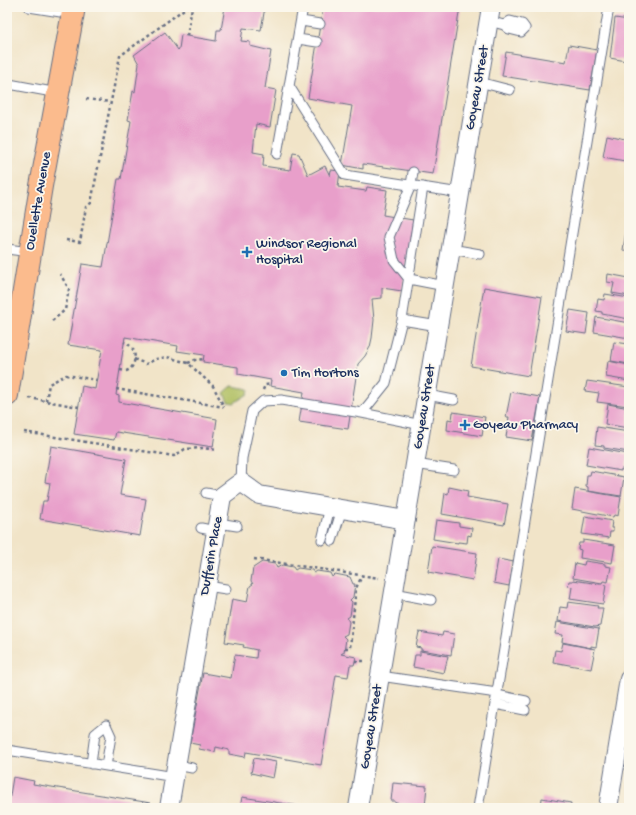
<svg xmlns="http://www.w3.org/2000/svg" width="636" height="815" viewBox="0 0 636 815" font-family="'Gochi Hand',sans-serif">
<rect width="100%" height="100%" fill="#fbf7ec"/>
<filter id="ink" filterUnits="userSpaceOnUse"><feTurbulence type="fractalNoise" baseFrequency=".025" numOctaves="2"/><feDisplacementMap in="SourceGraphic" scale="8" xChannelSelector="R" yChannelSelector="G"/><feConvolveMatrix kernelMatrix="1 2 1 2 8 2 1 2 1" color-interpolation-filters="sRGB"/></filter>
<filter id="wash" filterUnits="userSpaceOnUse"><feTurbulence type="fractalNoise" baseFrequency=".012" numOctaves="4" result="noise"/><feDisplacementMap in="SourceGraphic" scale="16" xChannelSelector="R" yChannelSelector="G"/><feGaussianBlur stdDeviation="0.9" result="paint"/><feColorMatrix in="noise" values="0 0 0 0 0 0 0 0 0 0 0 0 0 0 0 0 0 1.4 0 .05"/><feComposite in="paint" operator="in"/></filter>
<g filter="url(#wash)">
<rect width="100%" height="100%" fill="#f1e4c8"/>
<path fill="#b1c063" stroke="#667860" d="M232,386l17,3 -1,5 -14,9 -6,-1 -4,-9z"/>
<g id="blocks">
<path fill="#e89fca" d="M225,7h40l-4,23 -18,-2 -2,13 9,1v4l21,5 -6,37 11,2 -6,37 -14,-3 -3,28 11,2 -1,12 27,4 3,-17 6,1 9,21 17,-9 5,10 1,-6 9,1 -2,16 28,4 1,-4 20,3 -4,25 30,5 -11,71 -20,-3v10l-10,1 2,21 -2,18 -2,9 -5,9 -7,8 -10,65 -49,-7 5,-30 -34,-6 1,-6 -33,-6v-7l-35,-5 1,-7 -27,-4 1,-5 -53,-9 -9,58 3,1v6l98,17 -4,28 -97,-15 -2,8 -40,-6 8,-48 13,3 7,-39 -34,-5 14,-81 21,3 15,-88h3l10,-58 -3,-1 5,-29 2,1 4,-28 -5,-9 31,-23 13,18 1,-1 2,-14 35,6 1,-11h4z
M323,7h137l-27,167 -70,-10v5l-21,-4 10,-59 -44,-8z
M615,18l14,2v36h-2l-1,5 -16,-3z
M569,45l28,5 -7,40 -88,-14 4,-24 60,10z
M607,135l22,5v18l-3,-1 -1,4 -22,-4z
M626,231h3v20l-6,-1z
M608,274l21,4v18l-17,-3 2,-10 -7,-1z
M484,287l58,10 -13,79 -58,-10z
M605,294l24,4v21l-27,-5v-2l-6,-1 2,-12 6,1z
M570,310l19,3 -3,21 -20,-3z
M596,317l33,6v15l-35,-6z
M614,342l15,2v20l-18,-3z
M608,361l21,4v16l-23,-4z
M587,381l42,6v19l-32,-4 2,-9 -14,-2z
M511,392l29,5 -8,44 -26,-4 3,-20h-3z
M608,404l21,4 -1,20 -23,-4z
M453,412l32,5 -3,19 -35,-6 1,-11 4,1z
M597,427l32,5v20l-25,-4v-2l-9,-1z
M51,446l75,13 -6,36 26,4 -6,37 -100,-17 3,-18h4l3,-18 -5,-1z
M589,447l39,7 -2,16 -5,-1v2l-35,-6z
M591,471l33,6 -3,19 -33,-5v-4l-2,-1 1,-11h3z
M449,487l19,4 -1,6 41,7 -4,21 -62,-11 3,-21 3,1z
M575,489l46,8 -3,19 -4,-1 -1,2 -41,-8z
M585,516l27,5 -1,7h2v4h-3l-1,6 -27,-4z
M436,520l23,3v3l13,2 -1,8 -3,-1 -1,8 -9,-1v1l-25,-4z
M583,540l32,5 -3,18 -32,-5 1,-8 -3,-1 1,-6h4z
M432,546l45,7 -4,27 -45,-8z
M498,559l16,3 -5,24 -15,-3z
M585,561l20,3v2l6,1 -3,15 -5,-1 -1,2 -29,-5 2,-15 9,2z
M262,562l13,2 2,4 5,-3 11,2 2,3 3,-2 14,2 2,3 3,-2 13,2 2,4 3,-3 15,3 3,7h2l-2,13 -3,3 2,2 -2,14 -3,2 2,4 -2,12 -4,2 3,3 -2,13 -3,2 15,3 -2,8h-4l-2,12 -12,-2 -15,90 -75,-13 -1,5 -16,-3v-4l-13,-3 -1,5 -16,-3 1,-4 -10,-2 13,-70 28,5 4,-23 21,3 1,-8 -14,-3 1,-2 -19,-3 7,-43 15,3 3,-16 3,-2 -2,-3 2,-13z
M573,580l33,5 -3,19 -33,-5 2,-12 -4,-1 1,-5h4z
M568,602l30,4 -1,2h6l-3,18 -5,1 -37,-6 2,-14 7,1z
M557,622l42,7 -3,18 -5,-1v2l-29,-6 1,-7 -8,-1z
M419,632l23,4 1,-4 11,2 -3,21 -30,-5v-2l-5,-1z
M563,643l32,6 -4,20 -38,-7 2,-12 6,1z
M420,651l28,5 -4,17 -31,-6 2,-12h5z
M254,758l22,4 -3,16 -22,-5z
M13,777l21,4 -1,3 118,19 -1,5h-142z
M393,783l34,3 -2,20 -30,-3v-2h-4z
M242,797l64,10 -1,1h-65z
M542,798l29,5 -1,5h-29z"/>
</g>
</g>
<g filter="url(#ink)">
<use href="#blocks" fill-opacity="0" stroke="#666e83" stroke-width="1"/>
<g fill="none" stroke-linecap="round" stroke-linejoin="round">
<defs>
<path id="lane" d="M29,7l44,7
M301,21l19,3
M489,21l15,4 5,4 12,3 4,-4 -3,-4 -12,-3 -6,4
M298,39l19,3
M479,82l31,8
M9,84l49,9
M289,86l56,89 115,18
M277,154l26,-147
M413,172l-2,13 -22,52 5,23 15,19 36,7
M7,249l23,3
M451,249l29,5
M7,306l14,2
M402,320l36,6
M427,395l27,5
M362,413l24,-30 16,-63 21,-133
M415,464l39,6
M241,482l1,-24 10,-47 11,-10 18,-1 81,13 60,12
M206,493l16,3
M218,523l19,3
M201,528l15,3
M322,540l8,-33
M332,541l10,-32
M207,586l19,3
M394,593l37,7
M380,676l117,17
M497,695l29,6
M495,704l30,6
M7,750l168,27
M91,764l4,-30 11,-9 5,11 -5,30
M177,765l15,3
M478,808l131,-801"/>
<path id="street" d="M169,808l53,-312 19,-14 18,13 147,25
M358,808l133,-801
M608,808l21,-129"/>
<path id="primary" d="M7,395l34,-209 33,-179"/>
</defs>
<use href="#lane" stroke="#666e83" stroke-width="11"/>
<use href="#street" stroke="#666e83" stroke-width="20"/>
<use href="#primary" stroke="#666e83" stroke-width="24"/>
<path stroke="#666e83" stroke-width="2.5" stroke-dasharray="3 3" stroke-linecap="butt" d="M187,36l5,-29
M86,99l24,3
M66,240l14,2 6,-35 5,-4 29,-147 67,-49
M52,321l13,-11 4,-21 -9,-15
M134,359l12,5 10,-5 11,-2 21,6 25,23 11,21
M188,363l7,-3 9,-1
M120,370c1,0 5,1 6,1 9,-2 11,-17 6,-23 -2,-3 -5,-4 -8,-6
M116,389l108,18
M263,390l2,-5 6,-1
M29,398l50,9
M46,401l3,-17 17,-9 31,5
M24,432l150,24 11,-7 18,-1 14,2
M254,559l125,19
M345,648h5l6,-60 6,-12
M355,661h11"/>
<use href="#lane" stroke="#fff" stroke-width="9"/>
<use href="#street" stroke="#fff" stroke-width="18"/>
<use href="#primary" stroke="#fbbb8d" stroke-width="22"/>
</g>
</g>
<g fill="#1f6fb2" stroke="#fbf7ec" stroke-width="1.5">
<path d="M245 246h4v4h4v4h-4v4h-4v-4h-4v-4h4z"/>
<circle cx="284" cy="373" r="4"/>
<path d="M463 419h4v4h4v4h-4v4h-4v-4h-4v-4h4z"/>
</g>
<g text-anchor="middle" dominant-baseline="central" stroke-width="3.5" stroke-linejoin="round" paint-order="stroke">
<g font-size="14" fill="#1b2f5e" stroke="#fbf7ec">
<text transform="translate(478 88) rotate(-80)">Goyeau Street</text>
<text transform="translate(39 201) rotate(-80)">Ouellette Avenue</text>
<text transform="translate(425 407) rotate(-81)">Goyeau Street</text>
<text transform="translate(212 556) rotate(-80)">Dufferin Place</text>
<text transform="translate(372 727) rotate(-81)">Goyeau Street</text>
</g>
<g font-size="14" fill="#1b2f5e" stroke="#fbf7ec" text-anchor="start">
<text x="256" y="244">Windsor Regional<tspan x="256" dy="16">Hospital</tspan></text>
<text x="292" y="373">Tim Hortons</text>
<text x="473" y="425">Goyeau Pharmacy</text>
</g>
</g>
<rect width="636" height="815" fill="none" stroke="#fbf7ec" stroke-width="24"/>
</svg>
